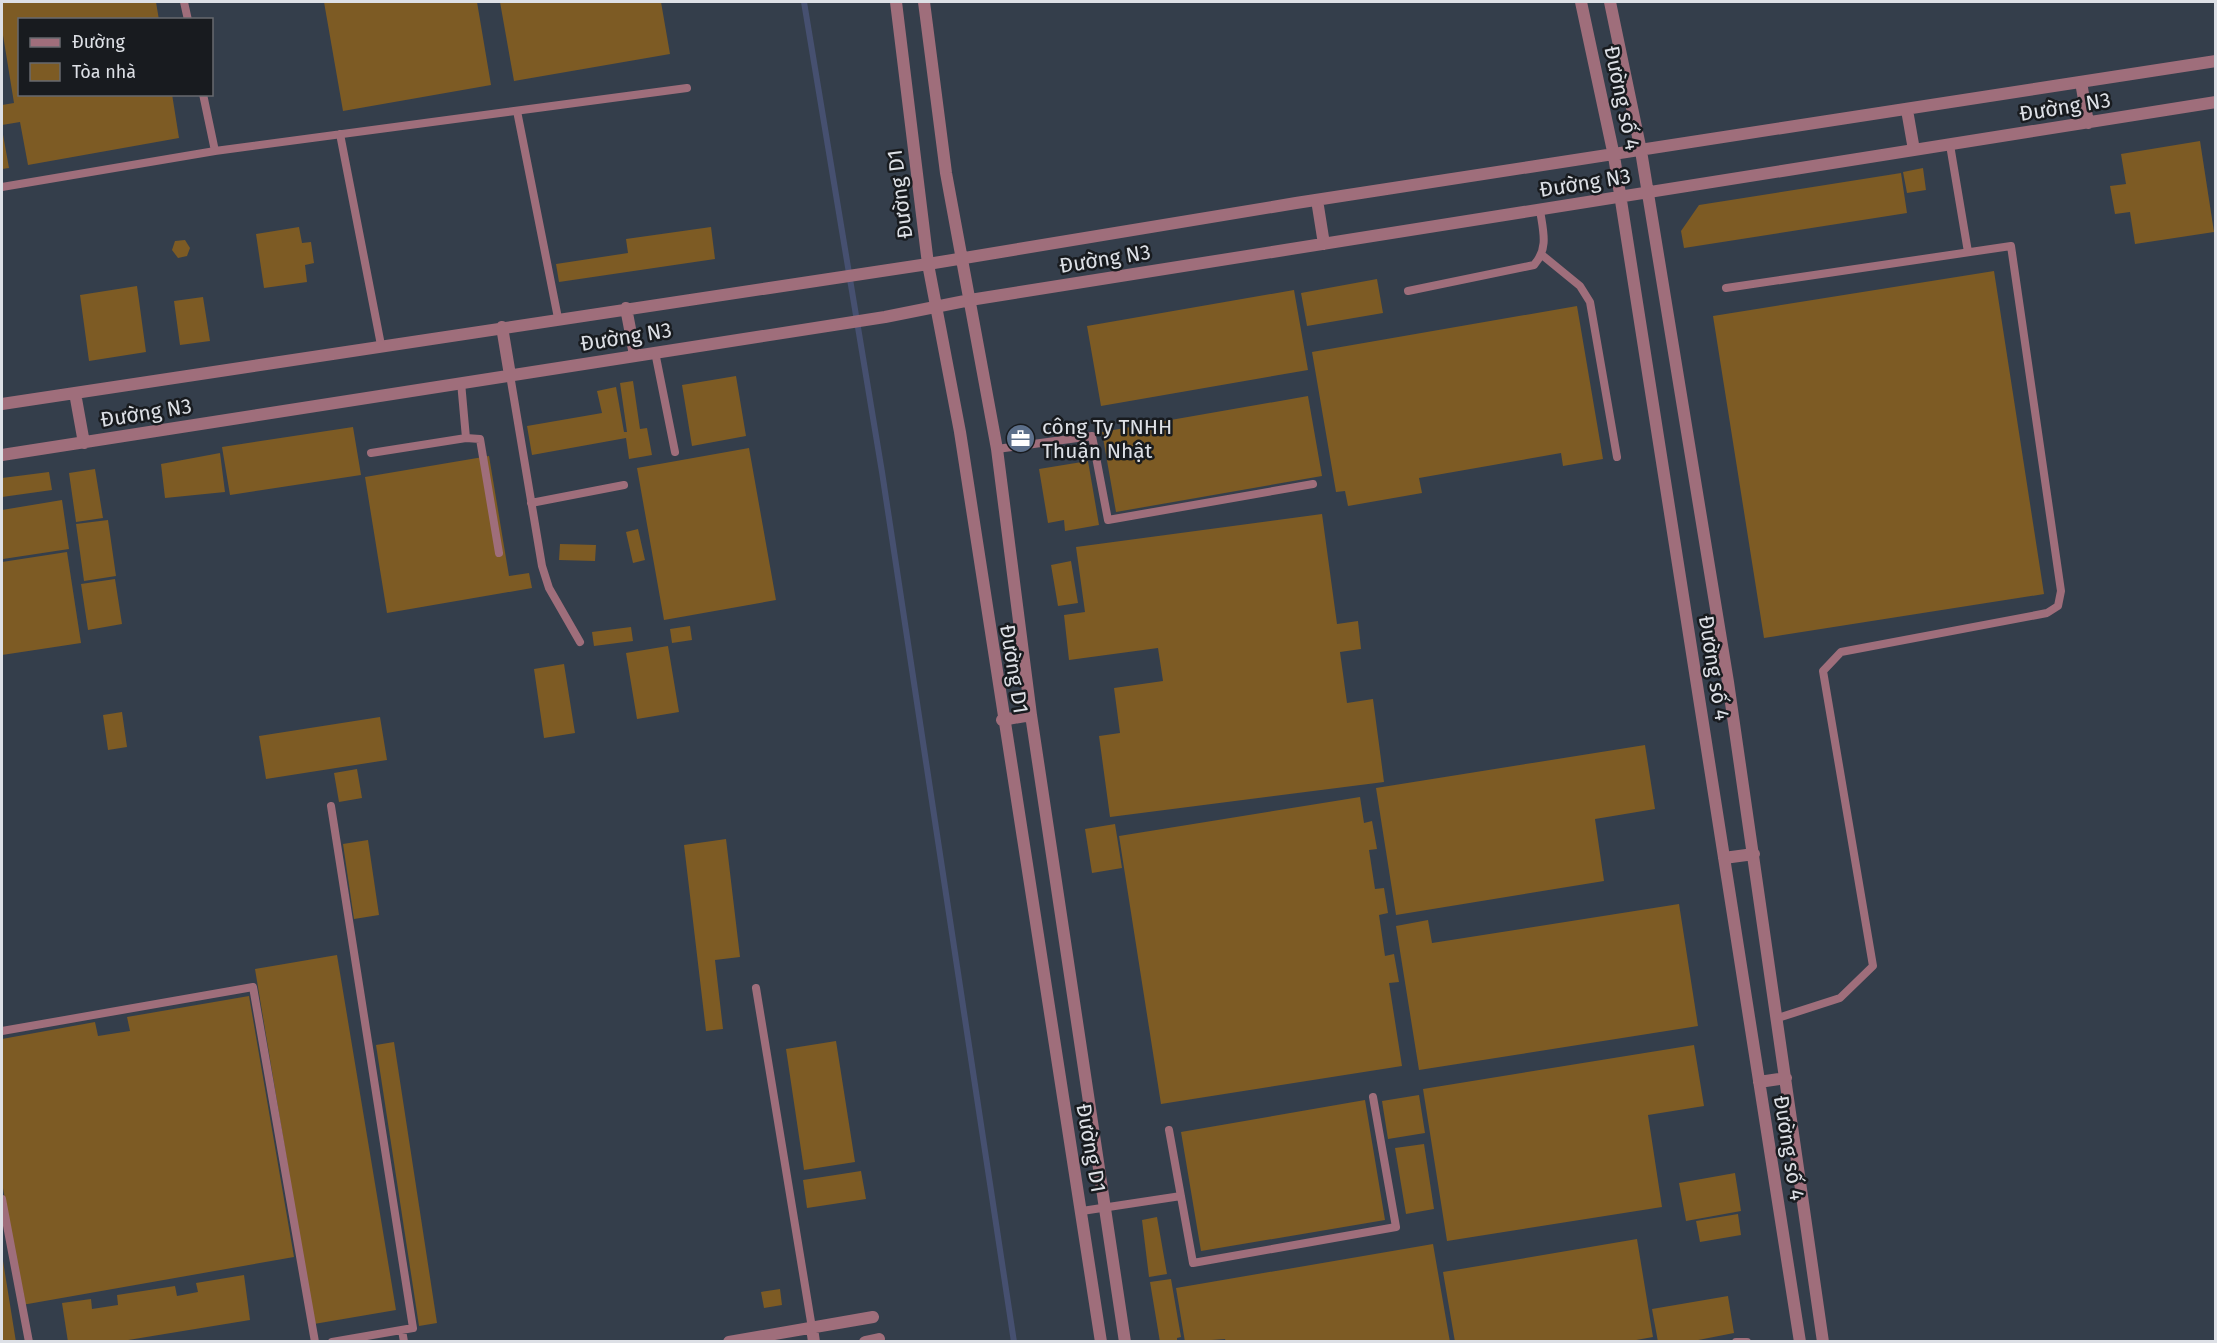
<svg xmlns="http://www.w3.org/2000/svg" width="2217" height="1343" viewBox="0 0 2217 1343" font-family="'Fira Sans',sans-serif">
<rect width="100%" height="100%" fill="#2e343b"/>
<path fill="#343e4b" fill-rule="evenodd" d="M2,2h2213v1339h-2213zM20,20h192v74h-192z"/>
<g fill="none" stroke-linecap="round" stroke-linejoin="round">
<path stroke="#465070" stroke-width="6" d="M804,2l78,470 132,870"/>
</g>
<path fill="#7d5b24" d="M2,2h154l3,18h-139v74h152l7,44 -151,27 -8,-43 -18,3v-20l12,-2 -12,-74z
M324,2h153l14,83 -148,26z
M500,2h161l9,52 -156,27z
M2,129l7,39 -7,1z
M2200,141l14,91 -79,12 -5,-32 -15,2 -5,-28 16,-2 -5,-30z
M1923,168l3,22 -19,3 -4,-21z
M1901,173l6,40 -223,35 -3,-17 18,-26z
M299,227l3,16 9,-1 3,21 -9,2 2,17 -43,6 -8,-54z
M711,227l4,32 -156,23 -3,-18 72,-11 -2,-14z
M185,240l5,8 -3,8 -9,2 -6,-8 3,-9z
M1994,271l50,323 -280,44 -51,-322z
M1377,279l6,34 -76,13 -6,-33z
M137,286l9,66 -57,9 -9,-66z
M1294,290l14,80 -207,36 -14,-80z
M203,297l7,44 -30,4 -6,-44z
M1577,306l26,153 -40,7 -2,-13 -142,25 3,15 -74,13 -3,-15 -9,1 -24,-140z
M736,376l10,60 -54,10 -10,-61z
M633,381l7,48 7,-1 5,27 -23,4 -3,-21 -94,17 -5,-29 75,-13 -5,-22 19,-4 8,45h3l-7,-49z
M1308,396l14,80 -206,36 -14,-80z
M353,427l8,48 -131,20 -8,-48z
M749,448l27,152 -112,20 -27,-152z
M220,453l5,39 -60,6 -4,-34z
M489,456l20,120 20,-3 3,15 -145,25 -22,-136z
M1088,461l11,64 -34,6 -1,-11 -16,3 -9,-54z
M95,469l8,49 -27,4 -7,-49z
M49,472l3,18 -50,7v-19z
M62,500l7,49 -66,10 -1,-49z
M1322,514l15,110 21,-3 3,28 -21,3 7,51 26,-4 11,83 -274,35 -11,-81 21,-3 -6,-45 49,-7 -5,-33 -89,12 -5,-45 21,-3 -9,-65z
M108,520l8,56 -32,5 -8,-57z
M638,529l7,31 -12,3 -7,-31z
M560,544l36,1 -1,16 -36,-1z
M67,552l14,91 -79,12v-93z
M1071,561l7,42 -20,3 -7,-41z
M115,579l7,45 -34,6 -7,-46z
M690,626l2,14 -20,3 -2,-14z
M631,627l2,14 -39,5 -2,-14z
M668,646l11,66 -42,7 -11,-66z
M564,664l11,69 -31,5 -10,-69z
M122,712l5,35 -19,3 -5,-35z
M380,717l7,43 -121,19 -7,-43z
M1645,745l10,64 -60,10 9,62 -208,34 -20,-127z
M357,769l5,29 -23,4 -5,-29z
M1360,797l4,26 8,-2 5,28 -8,1 6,39 9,-1 4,25 -9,2 6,41 9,-2 5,28 -10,1 13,83 -241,38 -42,-268z
M1115,824l7,44 -30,5 -7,-44z
M726,839l14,118 -25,3 8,69 -17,2 -22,-186z
M368,840l11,75 -25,4 -11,-75z
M1679,904l19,122 -279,44 -23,-144 32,-6 4,23z
M337,955l59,355 -82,14 -59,-355z
M249,996l45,261 -272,48 -20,-123v-143l93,-17 3,14 32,-5 -3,-14z
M836,1041l19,121 -51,8 -18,-121z
M394,1042l43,281 -18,3 -43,-281z
M1694,1045l10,61 -56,9 14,92 -215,34 -24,-152z
M1419,1095l6,38 -37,6 -6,-38z
M1365,1100l20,120 -184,31 -20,-119z
M1424,1144l10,65 -28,5 -11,-66z
M861,1171l5,28 -59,9 -4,-28z
M1735,1173l6,38 -55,10 -7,-38z
M1738,1214l3,21 -41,7 -4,-21z
M1157,1217l10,57 -18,3 -7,-57z
M1637,1239l16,98 -28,5h-170l-12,-70z
M1433,1244l17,98h-224l-1,-3 -40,3 -9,-54z
M2,1261h1l13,81h-14z
M244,1275l6,45 -134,22h-48l-6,-39 29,-4 1,10 26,-4 -1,-10 58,-9 2,10 21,-4 -2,-9z
M1171,1279l10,58 -4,1v4h-17l-10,-60z
M780,1289l2,16 -18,3 -3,-16z
M1728,1296l6,37 -46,9h-30l-6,-33z"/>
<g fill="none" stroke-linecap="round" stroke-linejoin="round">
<path stroke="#9f6e7b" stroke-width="8" d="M184,2l4,18
M203,94l12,57
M517,111l41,207
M340,134l41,211
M1950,145l18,107
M2,187l213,-36 472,-63
M1542,255l38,31 10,16 27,155
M1726,288l285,-42 50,345 -3,15 -11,7 -206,39 -18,19 50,295 -33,32 -62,20
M1408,291l126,-26c15,-17 9,-34 6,-55
M655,352l20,100
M510,375l32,191 7,22 31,54
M461,382l5,56
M997,449l95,-13 16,84 205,-36
M371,453l95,-15 14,1 19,114
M531,503l93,-18
M331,806l82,522 -81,14
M756,988l56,340
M2,1031l251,-44 62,355
M1169,1130l24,133 203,-36 -23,-130
M2,1199l27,143
M1082,1211l99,-15
M402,1330l2,12
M1736,1342h11"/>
<path stroke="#9f6e7b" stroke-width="12" d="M896,2l32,262 32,168 141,910
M924,2l22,171 51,276 34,266 94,627
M1581,2l33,154 186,1186
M1610,2l31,149 87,531 95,660
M2081,82l7,41
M1907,110l7,40
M1317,200l7,44
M626,308l9,47
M502,327l8,48
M75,393l9,50
M2,404l926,-140 368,-61 920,-142
M2,455l883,-138 85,-17 1246,-198
M1002,720l29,-5
M1724,858l30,-4
M1759,1082l27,-4
M812,1328l2,14
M729,1342l144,-25
M865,1342l14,-3"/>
</g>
<defs>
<symbol id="office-disc" viewBox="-11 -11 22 22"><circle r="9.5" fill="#5c6f8a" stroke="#181b1f"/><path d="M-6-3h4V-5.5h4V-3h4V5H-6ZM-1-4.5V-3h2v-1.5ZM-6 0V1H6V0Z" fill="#fff"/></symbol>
</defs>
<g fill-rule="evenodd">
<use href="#office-disc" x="1004" y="422" width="33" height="33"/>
</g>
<g text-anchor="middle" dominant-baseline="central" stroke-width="5" stroke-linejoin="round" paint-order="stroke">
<g font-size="21" fill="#dde0e6" stroke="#181b1f">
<text transform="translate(1622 98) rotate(78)">Đường số 4</text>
<text transform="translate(2065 107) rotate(-9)">Đường N3</text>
<text transform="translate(1585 183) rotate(-9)">Đường N3</text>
<text transform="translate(900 194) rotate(-97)">Đường D1</text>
<text transform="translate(1105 259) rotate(-9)">Đường N3</text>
<text transform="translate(626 337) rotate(-9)">Đường N3</text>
<text transform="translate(146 413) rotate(-9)">Đường N3</text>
<text transform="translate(1714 668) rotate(81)">Đường số 4</text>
<text transform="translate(1014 669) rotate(81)">Đường D1</text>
<text transform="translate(1091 1148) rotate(80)">Đường D1</text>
<text transform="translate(1789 1148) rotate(81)">Đường số 4</text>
</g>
<g font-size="21" fill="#dde0e6" stroke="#181b1f" text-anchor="start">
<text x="1042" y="427">công Ty TNHH<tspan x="1042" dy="24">Thuận Nhật</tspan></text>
</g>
</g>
<rect width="2217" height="1343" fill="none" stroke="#dde0e6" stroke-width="6"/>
<rect x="18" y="18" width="195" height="78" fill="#181b1f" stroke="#676a6f" stroke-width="1.5"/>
<rect x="30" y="38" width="30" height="9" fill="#9f6e7b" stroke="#676a6f" stroke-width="1.5"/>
<text x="72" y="48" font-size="18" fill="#dde0e6">Đường</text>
<rect x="30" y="63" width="30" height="18" fill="#7d5b24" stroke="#676a6f" stroke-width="1.5"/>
<text x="72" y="78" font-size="18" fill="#dde0e6">Tòa nhà</text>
</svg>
